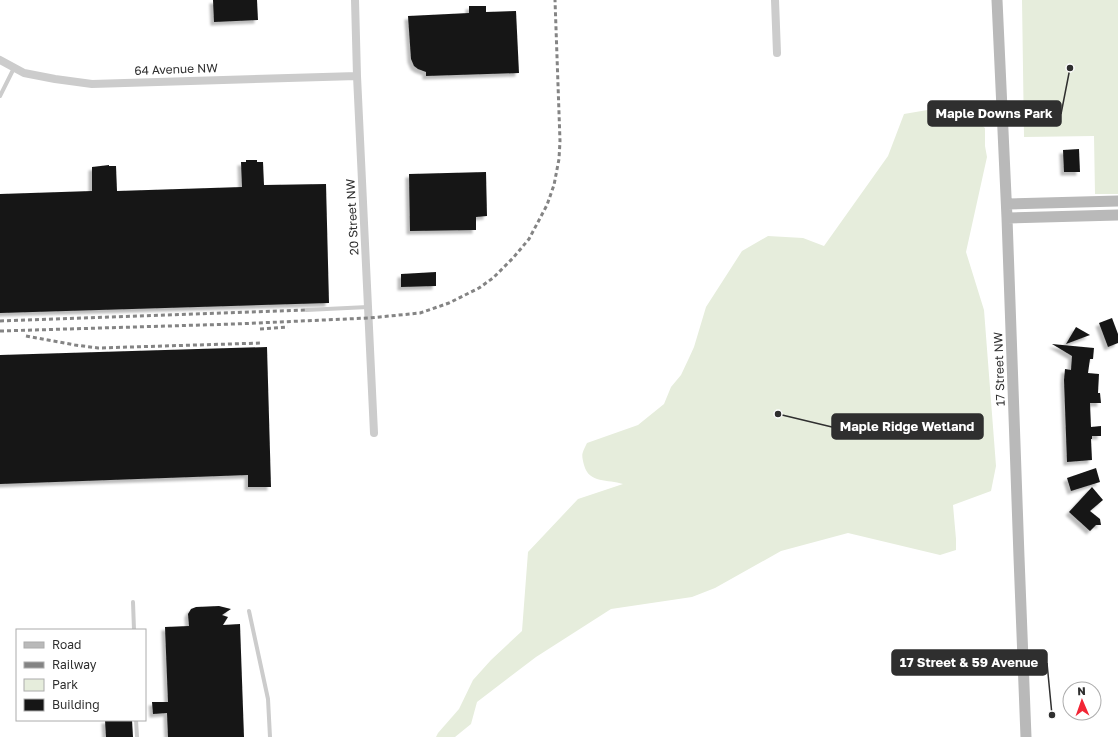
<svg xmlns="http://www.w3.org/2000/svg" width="1118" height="737" viewBox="0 0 1118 737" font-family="'Golos Text',sans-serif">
<defs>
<filter id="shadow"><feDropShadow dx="-3.5" dy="3.5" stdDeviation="1" flood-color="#0004"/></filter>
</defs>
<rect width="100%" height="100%" fill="#fff"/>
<path fill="#e6eddc" d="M1022,0h96v194h-23l-1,-58 -70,1z
M945,107l23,8 17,13v18l2,11 -21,95 18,58 12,156 -5,25 -38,14 3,34v11l-16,5 -92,-22 -67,18 -66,37 -23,9 -81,12 -75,48 -59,45 -6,22 -16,13h-19l2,-4 21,-24 14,-29 18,-20 31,-29 6,-79 50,-53 45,-15c-15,-5 -34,0 -39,-19 -3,-12 -2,-11 3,-22l51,-18 26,-21 7,-17 10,-12 8,-17 5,-11 12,-40 36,-56 26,-15 35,2 21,8 64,-90 16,-42z"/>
<path fill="#161616" filter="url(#shadow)" d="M213,0h44l1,20 -44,2z
M469,6h17v6l30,-1 3,62 -93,3v-4l-8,-3 -4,-3 -3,-7 -3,-43 61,-3z
M1079,149l1,23h-16l-1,-22z
M246,160h11v2h6l1,23 62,-1 3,119 -329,10v-119l92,-3v-24l17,-2v1h7l1,25 125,-4 -1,-25h5z
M486,172l1,44 -11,1v13l-66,1 -1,-57z
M436,272v14l-35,1v-13z
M1112,318l6,16v9l-10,4 -9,-24z
M1076,327l14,8 -24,9z
M1052,344l42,4 -1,11h-3l-2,14 11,1 -1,19h2l1,10h-11l1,24 10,-1v10h-9v3h-1l1,21 -25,2 -3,-82 1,-11 6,1 1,-14z
M267,347l4,140h-23v-12l-248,9v-129z
M1096,468l4,14 -29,9 -4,-13z
M1092,487l11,13 -13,11 10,8 1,6h-5l-6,6 -21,-19z
M219,606l12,3 -9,6 6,2 -5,8 17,-1 4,113h-76l-1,-24 -14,1 -1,-12h16l-3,-75 24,-1 -1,-12 3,-5 5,-2z
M105,720h27l1,17h-27z"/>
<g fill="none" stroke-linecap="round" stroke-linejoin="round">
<path stroke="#ccc" stroke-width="4" d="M0,96l14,-28
M306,310l62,-3
M133,602l1,28
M249,611l19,88 2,38
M136,720l1,17"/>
<path stroke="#ccc" stroke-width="8" d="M355,0l2,76 17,357
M775,0l2,53
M0,60l24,13 31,6 37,5 265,-8"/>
<path stroke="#b9b9b9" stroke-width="11" d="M997,0l10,218 12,339 7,180
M1007,204l111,-3
M1007,218l111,-3"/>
<path stroke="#848484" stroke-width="3" stroke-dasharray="4 3" stroke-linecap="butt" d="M0,321l305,-11
M260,329l28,-2
M0,331l235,-7 134,-6 51,-5 29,-10 30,-15 14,-10 20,-20 16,-19 18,-34 7,-20 5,-26 1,-18 -5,-141
M26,336l49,9 23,3 164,-5"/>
</g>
<g text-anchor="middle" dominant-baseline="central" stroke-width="4" stroke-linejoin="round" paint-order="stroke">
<g font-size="12" fill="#2f2f2f" stroke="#fff">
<text transform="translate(176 69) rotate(-2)">64 Avenue NW</text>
<text transform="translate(352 217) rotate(-93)">20 Street NW</text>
<text transform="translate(999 369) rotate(-92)">17 Street NW</text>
</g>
</g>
<path fill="none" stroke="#2f2f2f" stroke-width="1.5" d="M1070 68L1061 114M778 414L832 427M1052 715L1047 663"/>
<g fill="#2f2f2f" stroke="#fff" stroke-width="1.5">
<circle cx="1070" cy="68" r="4"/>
<circle cx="778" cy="414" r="4"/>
<circle cx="1052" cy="715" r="4"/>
</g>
<g fill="#2f2f2f" stroke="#2f2f2f" stroke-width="1.5">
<rect x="928" y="101" width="133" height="25" rx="4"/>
<rect x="832" y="414" width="151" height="25" rx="4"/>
<rect x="892" y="650" width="155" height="25" rx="4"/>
</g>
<g font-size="13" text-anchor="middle" font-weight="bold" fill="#fff">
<text x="994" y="118">Maple Downs Park</text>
<text x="907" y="431">Maple Ridge Wetland</text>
<text x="969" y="667">17 Street &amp; 59 Avenue</text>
</g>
<rect x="16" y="629" width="130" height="92" fill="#ffffff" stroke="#acacac"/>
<rect x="24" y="642" width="20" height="6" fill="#b9b9b9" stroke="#acacac"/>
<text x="52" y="649" font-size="12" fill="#2f2f2f">Road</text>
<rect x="24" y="662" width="20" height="6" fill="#848484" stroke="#acacac"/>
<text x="52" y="669" font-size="12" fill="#2f2f2f">Railway</text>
<rect x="24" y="679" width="20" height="12" fill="#e6eddc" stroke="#acacac"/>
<text x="52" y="689" font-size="12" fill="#2f2f2f">Park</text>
<rect x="24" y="699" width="20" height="12" fill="#161616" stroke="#acacac"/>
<text x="52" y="709" font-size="12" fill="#2f2f2f">Building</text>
<g transform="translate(1082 701) rotate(358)"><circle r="19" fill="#ffffff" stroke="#acacac"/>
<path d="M0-3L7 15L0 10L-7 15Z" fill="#f22535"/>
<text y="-6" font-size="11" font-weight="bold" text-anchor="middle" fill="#2f2f2f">N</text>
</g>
</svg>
